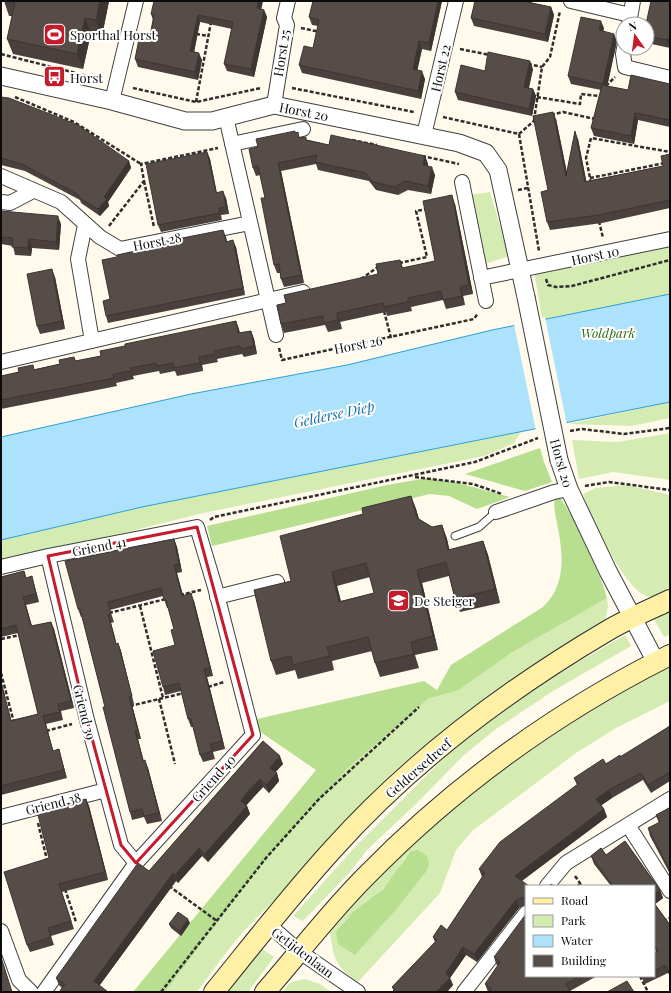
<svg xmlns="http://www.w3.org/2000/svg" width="671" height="993" viewBox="0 0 671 993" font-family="'Playfair Display',serif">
<rect width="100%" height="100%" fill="#fffaeb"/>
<path fill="#d4ecb2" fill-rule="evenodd" d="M490,192l19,64 -24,8 -15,-69z
M670,244v155l-111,20 -25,-148z
M670,402v16l-38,8 -64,-2z
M521,432l-7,11 -30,13 -281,57 -202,51v-24l141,-33z
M670,433v47l-57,-8 -34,7 -7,-39 46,2z
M627,485l43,10v97c-8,2 -16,7 -24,4 -22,-8 -56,-79 -63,-102l13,-6z
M607,598l1,9 -3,15c-64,41 -128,81 -187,129 -53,43 -96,95 -141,146 -11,12 -23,23 -34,35 -16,18 -31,40 -46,60h-32l94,-125 88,-98 81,-70 31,-9 52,-37z
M670,611v24l-6,2 -10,-18z
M625,635l6,11 -78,45 -57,38 -32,26 -49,50 -48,45 -17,22 -47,49 -10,-5 62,-69 109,-109 73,-52z
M670,660v41l-54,27 -40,25 -104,78 -16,19 -16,43 -83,90c-22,-19 -23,-23 -27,-51l80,-90 73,-67zM405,857l21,15 -31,39 -40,44 -12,-32c12,-14 28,-22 40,-35 9,-9 16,-19 22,-31z
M261,948l13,9 -26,35h-22z
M305,979l15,5 11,8h-49l9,-10z"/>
<path fill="#b8de90" d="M540,448l4,14 8,20 -27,9 -60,-17z
M427,478l27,4 56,15 -33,12 -28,-13 -19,-2 -218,52 -5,-20 180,-41z
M557,493c23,34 38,65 50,105l-96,55 -52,37 -31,9 -81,70 -88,98 -94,125h-32l183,-222 -57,-39 -2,-12 167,-38 13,9 14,-25 92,-58c24,-23 20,-54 14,-84 -2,-11 -5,-20 0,-30z
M418,850l9,6 2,8 -3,8 -31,39 -40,44 -17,-11 -2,-12 16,-19 31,-24 28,-38z"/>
<path fill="#ace2fb" stroke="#2e9ed7" d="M670,294v108l-528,105 -141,33v-103l190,-43 156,-29 145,-35z"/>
<path fill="#fffaeb" d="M545,317l22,108 -31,6 -22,-107z"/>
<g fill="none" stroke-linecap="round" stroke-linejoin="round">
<defs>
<path id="service" d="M455,536l24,-9 17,-15"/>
<path id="minor" d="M571,1l59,14
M629,24l4,-23
M624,48l-1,6 2,13 45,11
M112,101l24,-100
M274,105l13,-80 -3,-7 4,-17
M226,117l50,218
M424,135l32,-134
M232,144l71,-15
M1,176l60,26 39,35 20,12 130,-26
M462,182l24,119
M1,202l9,1 23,-12
M85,225l-7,34 14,82
M481,278l189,-39
M1,362l302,-70
M496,512l58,-20 15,-3
M48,556l39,164 34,125 15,18
M1,567l47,-11 149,-29 18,60 38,148 -117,128 -92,129
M217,597l60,-15
M1,817l105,-27
M628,825l42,66
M547,886l19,-23 104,-64
M269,925l31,27 58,40
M1,931l18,49 12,12
M464,992l62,-79"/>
<path id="tertiary" d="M1,76l111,25 73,20h27l62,-16 185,38 27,10 12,17 28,127
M559,460l10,29 39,82 48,91"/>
<path id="secondary" d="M214,992c39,-48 77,-97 119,-143 78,-87 174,-159 274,-218 20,-12 42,-21 63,-31
M265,992c34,-39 65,-80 101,-116 88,-90 192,-165 304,-221"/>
</defs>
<use href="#service" stroke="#3f3f3f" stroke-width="9"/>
<use href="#minor" stroke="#3f3f3f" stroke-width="16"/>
<use href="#tertiary" stroke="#3f3f3f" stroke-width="19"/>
<use href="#secondary" stroke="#2e2e2e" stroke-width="22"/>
<path stroke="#2e2e2e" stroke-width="2.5" stroke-dasharray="4 2" stroke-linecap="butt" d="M301,28l19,4
M196,34l13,2
M460,49l30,6
M1,54l94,24
M528,64l14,3
M606,86l9,-9
M133,88l63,14 65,-14
M292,88l122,24
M15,97l59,25 67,42
M537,97l43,7 1,-10 18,2
M196,102l15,-80
M551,115l12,-3 32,7
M443,117l76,17 20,117
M534,120l8,-53 8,-10 10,-46
M519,134l16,-14
M352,140l25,5
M422,156l37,8
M590,178l80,-16
M144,181l10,46
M591,183l-5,-25 5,-20 79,14
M518,190l10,-2
M599,221l4,17
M109,226l35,-45 -3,-17 77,-16
M399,263l28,-6 -11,-46 11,-2
M361,279l17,-12
M546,279l2,6 8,2 16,-1 98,-26
M384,311l7,27
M279,348l3,12 192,-41 4,-6
M570,431l12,-2 42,5 46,-6
M415,477l58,7 29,10
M585,486l24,-4 61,8
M210,520l4,-3 261,-55 63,-24
M180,595l21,-5
M140,606l23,92
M109,613l57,-14
M1,639l19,-4
M1,673l13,50
M208,687l16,-5
M159,699l16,65
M130,706l54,-13
M46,731l26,-7
M38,823l9,37
M575,876l7,10
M169,886l48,35
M65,889l11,33
M663,921l7,-3
M640,976l8,16
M161,992l105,-134 53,-59 100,-92"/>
<use href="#service" stroke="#fff" stroke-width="7"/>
<use href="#minor" stroke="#fff" stroke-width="14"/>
<use href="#tertiary" stroke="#fff" stroke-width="17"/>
<use href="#secondary" stroke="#fff0a6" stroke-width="20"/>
<defs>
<path id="tertiary-bridge" d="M526,297l33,163"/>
</defs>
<use href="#tertiary-bridge" stroke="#3f3f3f" stroke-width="19" stroke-linecap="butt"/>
<use href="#tertiary-bridge" stroke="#fff" stroke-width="17"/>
</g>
<path fill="#4a413e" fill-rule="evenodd" d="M4,1h105l-7,35 -11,-3 -8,36 -70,-15 -6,-15 5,-23h-3z
M313,1h129l-11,50 -9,-2 -5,21 8,9 -4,20 -119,-26 -3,-8 14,-17 5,-22 -6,-1 -3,-8z
M475,1h56l1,2 19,4 3,8 -6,27 -74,-16 -3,-8z
M670,1v47l-23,-5v-19z
M261,9l3,1 3,7 -13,60 -27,-6 -3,-7 8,-35 -32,-7 -6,29 8,9 -4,20 -60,-13 -3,-8 14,-18 4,-21 -2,-6z
M604,28l-1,3 14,10 -10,45 21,4 42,-6v43l-32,-7 -4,24 -40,-8 -3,-8 10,-38 -30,-6 -3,-8z
M533,69l-4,19 4,1 3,7 -4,20 -74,-16 -3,-8 30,-21z
M1,97l128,64 2,7 -23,34 1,4 -9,10 -19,-13 -1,-3 -55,-29 -24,-6z
M556,119l11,54 11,-34 8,42 77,-15 7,-12v54l-68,15 -52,7 -3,-8 1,-32z
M296,133l4,5 29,7 96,11 3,8v2l7,9 -4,19 -23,-4 -10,5 -22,-5 -7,-9 -51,-11 -2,-6 -35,7 23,112 -20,4 -3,-8 -1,-6h-3l-3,-8 -9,-67 -5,-23 -4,1 -3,-8 5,-21z
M207,152l3,7 7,34 9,5 3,16 -8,1 1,5 -61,12 -3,-7z
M455,204l18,90 -10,2 2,9 -19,4 -3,-9 -32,7 1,4 -25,5 -1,-4 -46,10 2,7 -14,3 -3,-7 -41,8 -3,-9 5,-21 92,-29 22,-14 3,8 32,-7z
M1,211l60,13 -2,26 -27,-2 -1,8 -16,-1 -2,-9 -12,-2z
M226,237l1,5 9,5 9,48 -137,28 -2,-7 4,-17z
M55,277l10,52 -25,5 -3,-8z
M236,321l4,12 11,-2 3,8 3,15 -13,3 -2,-3 -25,5 1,3 -16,3 1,6 -26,5 -2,-5 -15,3 -1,-3 -26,5 1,3 -18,4 1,3 -116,23v-33l59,-12 14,-7 2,4 25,-5z
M411,496l5,13 3,10 13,8 10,-2 5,14 2,11 34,-9 5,14 12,48 -40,9 -5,-13 -6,-23 -27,7 16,67 -23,5 4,13 -39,9 -5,-14 -3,-12 -40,10 2,9 -36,9 -3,-9 -19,5 -5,-14 20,-80 72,-67zM370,577l4,16 -33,8 -4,-15z
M174,539l3,8 5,25 -5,1 6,22 11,6 19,75 -6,1 18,72 -12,3 2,7 -12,3 -3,-7 -7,-28h-2l-3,-8 -7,-28 -16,4 -2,-8 12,-42 -1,-16 -5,-21h-2l-4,-12 -53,14 4,12 -3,1 4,14 1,7 2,-1 3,8 13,53 -2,1 9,34h-3l5,22 5,7 14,53 -15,3 -3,-7 -12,3 -2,-8 -25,-105 -23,-90h-1l-3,-8z
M24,571l2,7 8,6 5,18 -13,3 6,21 19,-4 3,7 20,79 -13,3 2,9 -17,4 7,27 6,-2 2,8 6,21 -66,17v-115l10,40 27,-6 -20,-81 -17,4v-60z
M670,726v55l-19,12 -8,-13 -31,18 -11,7 3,4 3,8 -85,64 4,5v19l-7,3 -42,54 -11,-7 -16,23 3,7 -6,7h-55l2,-1 -2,-4 43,-45 -2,-5 14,-7 35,-53 -3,-8 98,-84 -3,-7 46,-21z
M263,741l20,23 -8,8 2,1 2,8 -10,12 -6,-6 -11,11 -6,7 1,1 3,8 -42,48 -6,-6 -24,27 -2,-2 -77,105 9,6h-48v-1l2,-3 -3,-3 -3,-7 93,-107z
M86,799l3,7 19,74 -46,12 12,37 -23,7 3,9 -24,7 -3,-7 22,-87z
M670,809v65l-20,-38 -2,-8 11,-5 -3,-8z
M625,841l35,49 3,8 -8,6 15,21v51l-2,-3 -23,11 -4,-8h13v-23l2,-1 -2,-5v-61h-43l-17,-22 -3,-8 10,-8 5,7z
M190,923l-9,13 -10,-8 -2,-4z
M494,957l32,19h71l-27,15 1,1h-83l-3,-8 13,-18 -2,-2z"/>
<path fill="#3c3532" d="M100,1h9l-7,35 -6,-16z
M258,1h5l-3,15 -3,-8z
M438,1h4l-11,50 -2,-8z
M551,7l3,8 -6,27 -3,-8z
M264,10l3,7 -13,60 -3,-8z
M198,15l2,7 -7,36 -3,-7z
M85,18l6,15 -8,36 -6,-15z
M601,21l3,7 -2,10 -3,-8z
M614,34l3,7 -11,51 -3,-8z
M670,38v10l-3,-8z
M419,41l3,8 -6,28 -3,-8z
M199,53l3,7 -4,20 -3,-8z
M530,61l3,8 -6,25 -3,-7z
M422,71l3,8 -4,20 -3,-8z
M533,89l3,7 -4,20 -3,-7z
M553,112l3,7 13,64 -3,-7z
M635,113l3,7 -4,24 -3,-8z
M575,131l3,8 10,50 -3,-7z
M207,152l3,7 8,41 -2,-7z
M425,156l3,8 -2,9 -3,-8z
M129,161l2,7 -23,34 1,4 -9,10 -2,-7 6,-12z
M278,163l3,8 23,112 -3,-8z
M432,167l3,8 -4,19 -3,-8z
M223,191l3,7 3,16 -3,-7z
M452,195l3,9 18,90 -4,-9z
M58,216l3,8 -2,26 -3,-8z
M223,230l3,7 2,11 -2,-6z
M29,239l3,9 -1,8 -3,-8z
M233,240l3,7 9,48 -2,-7z
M52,269l3,8 10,52 -3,-8z
M460,287l3,9 2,9 -3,-9z
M337,313l3,9 2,7 -4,-9z
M236,321l3,8 2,12 -3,-8z
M251,331l3,8 3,15 -3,-8z
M199,357l3,8 1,6 -3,-8z
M411,496l5,13 6,22 -5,-13z
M442,525l5,14 6,25 -5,-14z
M174,539l3,8 5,25 -3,-8z
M483,541l5,14 12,48 -5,-14z
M174,565l3,8 8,31 -3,-8z
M417,570l5,13 16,67 -5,-14z
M332,572l5,14 7,29 -5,-13z
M32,576l2,8 5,18 -3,-8z
M191,593l3,8 19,75 -3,-8z
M23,597l3,8 8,29 -3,-8z
M108,615l3,8 7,29 -2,-8z
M51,622l3,7 20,79 -3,-7z
M118,643l3,8 13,53 -2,-8z
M204,669l3,8 18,72 -3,-8z
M1,680l12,48 -2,-7 -10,-38z
M129,697l3,8 9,34 -3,-8z
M43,716l3,8 9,34z
M135,731l3,8 8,30 -3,-8z
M59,749l2,8 6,21 -3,-8z
M280,756l3,8 -10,11 -3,-7z
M145,760l3,8 14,53 -3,-8z
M277,773l2,8 -10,12 -3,-8z
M260,779l3,8 -19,21 -3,-7z
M609,790l3,8 -13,9 -3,-8z
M86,799l3,7 19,74 -3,-8z
M247,806l3,8 -42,48 -3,-8z
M604,809l3,8 -90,67 -2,-8z
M199,848l3,8 -24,27 -3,-8z
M173,873l3,8 -79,108 -3,-8z
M660,890l3,8 -9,7v-10z
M516,900l3,8 -42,54 -3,-8z
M188,919l2,4 -9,13 -1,-5z
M463,947l3,8 -16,23 3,7 -6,7h-11l10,-19z"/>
<path fill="#564c48" stroke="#3c3532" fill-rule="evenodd" d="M8,1h92l-4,19 -11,-2 -8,36 -70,-15 8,-36z
M154,1h104l-1,7 7,2 -13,59 -27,-5 9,-42 -35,-7 -8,36 9,2 -4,19 -60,-13 4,-20 10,2 5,-26 -3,-1z
M313,1h125l-9,42 -10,-2 -6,28 9,2 -4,20 -119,-26 5,-19 9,2 6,-28 -10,-3z
M475,1h53l-1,1 24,5 -6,27 -74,-16z
M651,1h19v37l-3,2 -20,-4v-12h-1z
M581,17l20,4 -2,9 15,4 -11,50 -35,-8z
M488,52l42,9 -6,26 9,2 -4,20 -74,-17 6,-27 24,6z
M631,75l39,9v36l-35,-7 -4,23 -40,-8 11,-43 26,5z
M1,97l8,1 69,27 51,36 -25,36 3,2 -9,10 -20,-12 1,-2 -57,-31 -21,-6z
M553,112l13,64 9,-45 10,51 78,-16 -2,-10 9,-2v46l-71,15 -52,7 -6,-30 7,-2 -15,-74z
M295,131v2l3,-1 1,6 7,-1v3l23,5 2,-10 94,21 -2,9 9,2 -4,19 -23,-5 -10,6 -22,-5 -7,-9 -51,-11 2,-7 -39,8 23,112 -20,4 -2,-15 -5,1 -13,-67h4l-7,-32 -5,2 -4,-19 9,-2 -2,-8z
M207,152l9,41 7,-2 3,16 -7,1 1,5 -62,12 -12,-61z
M452,195l17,90 -9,2 2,9 -19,4 -2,-9 -33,7v4l-24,5 -1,-4 -46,10 1,7 -14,3 -1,-7 -42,8 -4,-19 9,-2 -2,-8 94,-21 -2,-10 24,-4 2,8 33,-7 -12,-60z
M1,211l57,5 -2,26 -27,-3 -1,9 -16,-1 1,-9 -12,-1z
M223,230l3,12 7,-2 10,48 -137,28 -3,-15 7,-2 -8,-39 15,-3v-2l46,-10 -1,-3z
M52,269l10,52 -25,5 -10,-52z
M236,321l2,12 13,-2 3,15 -13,3 -1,-3 -26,5 1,3 -16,3 1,6 -26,5 -1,-5 -16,3 -1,-3 -26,5 1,3 -18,3 1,4 -113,22v-24l18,-4 -1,-4 15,-3 1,5 26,-6 -1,-4 15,-3 1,4 26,-5 -1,-5 25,-5v-2z
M411,496l6,22 15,9 10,-2 6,25 35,-9 12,48 -40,10 -9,-37 -29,8 16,66 -22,6 3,12 -39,9 -7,-26 -41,10 3,9 -37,9 -2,-9 -20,5 -17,-71 37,-9 -11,-45 83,-22 -1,-6zM366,563l8,30 -35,9 -7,-30z
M174,539l5,25 -5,1 8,31 9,-3 19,75 -6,1 18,72 -12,3 2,7 -12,4 -9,-36h-3l-9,-36 -16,4 -10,-36 22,-6 -4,-15 3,-1 -4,-14 -4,-15h-2l-3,-12 -53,14 3,12 -3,1 4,14 4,15 2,-1 14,53 -3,1 9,34h-3l8,30 2,-1 14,53 -15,3 -2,-7 -12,3 -27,-105h2l-25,-98h-2l-13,-48z
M24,571l2,7 6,-2 4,18 -13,3 8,29 20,-4 20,79 -13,3 2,8 -17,4 10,35 6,-2 5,21 -63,16v-103l10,38 27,-7 -22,-89 -15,4v-52z
M670,726v46l-22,13 -7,-12 -32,17 -13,9 8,10 -89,67 14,10h-3v12l-2,-1 -8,3 -42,54 -11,-7 -17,26 4,5 -14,14h-44l3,-3 -3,-2 45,-47 -4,-3 8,-12 6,5 38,-57 -6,-4 21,-27 78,-58 -4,-6 29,-19 3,5 14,-9v2z
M263,741l17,15 -10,12 7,5 -11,12 -6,-6 -11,11 -8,11 6,5 -42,48 -6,-6 -24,27 -2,-2 -79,108 14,11h-47l-1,-1 5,-7 -9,-6 82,-115 11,8z
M86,799l19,73 -46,12 12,37 -23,7 3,9 -24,8 -23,-73 45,-14 -12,-47z
M669,808l1,1v62l-22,-43 12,-6 -4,-7z
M625,841l35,49 -6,5v-9h-41l-22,-30 10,-8 5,7z
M580,883l2,3h-6z
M551,884l3,2h-5z
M654,903l16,22v49l-5,-9 -11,6v-18l4,-2 -4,-6z
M178,912l10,7 -8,12 -11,-7z
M526,914v62h54l-14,8 5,8h-81l1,-4 -6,-4 15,-22 -6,-5z
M1,957l11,35h-11z
M627,981l7,11h-27z"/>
<path fill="none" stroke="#c61b2d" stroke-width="3" stroke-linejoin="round" d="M197,527l56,208 -117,128 -15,-18 -34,-125 -39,-164z"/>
<defs>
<symbol id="stadium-square" viewBox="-11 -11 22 22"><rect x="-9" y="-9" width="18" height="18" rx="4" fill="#c61b2d" stroke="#fff"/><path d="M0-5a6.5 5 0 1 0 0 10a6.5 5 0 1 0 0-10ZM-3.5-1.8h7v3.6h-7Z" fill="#fff"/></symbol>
<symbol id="bus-square" viewBox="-11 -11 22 22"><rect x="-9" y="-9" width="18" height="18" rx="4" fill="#c61b2d" stroke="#fff"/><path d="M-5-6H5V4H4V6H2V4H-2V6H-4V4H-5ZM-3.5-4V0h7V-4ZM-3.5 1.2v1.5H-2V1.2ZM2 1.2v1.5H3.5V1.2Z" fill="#fff"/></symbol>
<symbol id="school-square" viewBox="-11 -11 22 22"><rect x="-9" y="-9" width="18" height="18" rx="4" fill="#c61b2d" stroke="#fff"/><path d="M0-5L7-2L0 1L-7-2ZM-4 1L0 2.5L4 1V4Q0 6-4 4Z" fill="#fff"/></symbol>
</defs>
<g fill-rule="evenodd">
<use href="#stadium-square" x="42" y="22" width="25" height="25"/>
<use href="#bus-square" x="42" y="64" width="25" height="25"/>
<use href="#school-square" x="386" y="588" width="25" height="25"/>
</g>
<g text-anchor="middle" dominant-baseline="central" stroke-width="4" stroke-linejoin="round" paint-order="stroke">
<g font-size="13" fill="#0c0c0c" stroke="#fff" text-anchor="start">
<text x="70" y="34">Sporthal Horst</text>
<text x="70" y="77">Horst</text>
<text x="414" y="600">De Steiger</text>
</g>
<g font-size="13" fill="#0c0c0c" stroke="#fff">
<text transform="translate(281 53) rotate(-81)">Horst 25</text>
<text transform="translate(440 68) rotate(-77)">Horst 22</text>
<text transform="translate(304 111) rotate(11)">Horst 20</text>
<text transform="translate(157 241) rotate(-11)">Horst 28</text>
<text transform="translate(595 255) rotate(-12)">Horst 10</text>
<text transform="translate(358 344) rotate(-11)">Horst 26</text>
<text transform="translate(562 463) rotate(74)">Horst 20</text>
<text transform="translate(99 546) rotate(-11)">Griend 41</text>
<text transform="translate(85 712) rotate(76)">Griend 39</text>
<text transform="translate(418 768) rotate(-41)">Geldersedreef</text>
<text transform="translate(213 778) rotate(-48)">Griend 40</text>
<text transform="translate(53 803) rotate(-14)">Griend 38</text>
<text transform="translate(303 952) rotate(37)">Getijdenlaan</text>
</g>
<g font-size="13" font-style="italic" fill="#2e6818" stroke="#fff">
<text x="608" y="332">Woldpark</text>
</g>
<g font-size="14" font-style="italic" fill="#0d6da6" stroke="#fff">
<text transform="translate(334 414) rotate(-12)">Gelderse Diep</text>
</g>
</g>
<rect width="671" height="993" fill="none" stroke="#0c0c0c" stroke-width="4"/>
<rect x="525" y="885" width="130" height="92" fill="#ffffff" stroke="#9e9e9e"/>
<rect x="533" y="898" width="20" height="6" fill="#fff0a6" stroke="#9e9e9e"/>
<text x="561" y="905" font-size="12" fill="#0c0c0c">Road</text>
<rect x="533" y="915" width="20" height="12" fill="#d4ecb2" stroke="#9e9e9e"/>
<text x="561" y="925" font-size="12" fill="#0c0c0c">Park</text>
<rect x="533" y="935" width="20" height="12" fill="#ace2fb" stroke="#9e9e9e"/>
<text x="561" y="945" font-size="12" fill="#0c0c0c">Water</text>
<rect x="533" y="955" width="20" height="12" fill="#564c48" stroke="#9e9e9e"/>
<text x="561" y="965" font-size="12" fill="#0c0c0c">Building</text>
<g transform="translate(635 36) rotate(346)"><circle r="19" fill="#ffffff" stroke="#9e9e9e"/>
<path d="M0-3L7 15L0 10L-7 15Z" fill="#c61b2d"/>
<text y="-6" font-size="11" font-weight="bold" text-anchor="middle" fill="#0c0c0c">N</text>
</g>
</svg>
